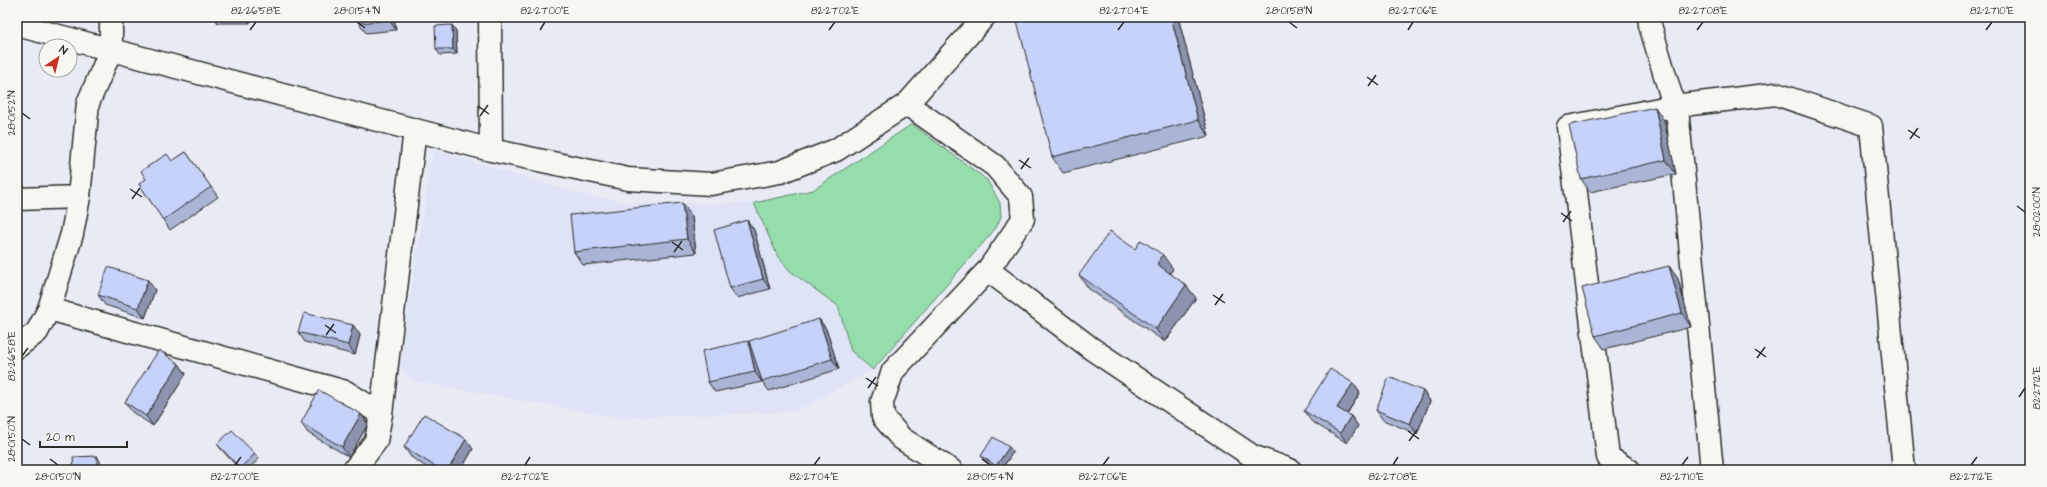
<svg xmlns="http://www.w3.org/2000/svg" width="2047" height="487" viewBox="0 0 2047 487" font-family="'Architects Daughter',sans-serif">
<rect width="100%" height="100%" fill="#e8ebf4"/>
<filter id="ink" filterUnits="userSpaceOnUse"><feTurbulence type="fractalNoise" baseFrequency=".025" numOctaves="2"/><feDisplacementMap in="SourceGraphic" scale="8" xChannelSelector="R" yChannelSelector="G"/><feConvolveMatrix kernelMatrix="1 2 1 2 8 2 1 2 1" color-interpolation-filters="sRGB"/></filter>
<g filter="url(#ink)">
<path fill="#dee4f6" d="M433,150l147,44 52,9h122l24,54 12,14 48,35 13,45 22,19 -79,42 -174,6 -202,-36 -11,-7 -7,-10z"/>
<path fill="#95ddab" stroke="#60846b" d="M912,124l75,56 13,23 1,14 -5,11 -123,142 -22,-19 -13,-45 -48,-35 -12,-14 -24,-54 59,-13z"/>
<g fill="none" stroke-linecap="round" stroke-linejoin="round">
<defs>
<path id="minor" d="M490,17l1,133
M1649,17l1,8 28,94 34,351
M17,25l474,125 137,29 83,5 69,-12 56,-22 71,-46 77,-87
M907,104l88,62 26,31 2,22 -35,51 -95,101 -11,31 1,15 18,21 50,32
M17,199l62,-2
M988,270l104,79 160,107 38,14
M49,309l297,83 35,22 -5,27 -22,29
M17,347l20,-15 12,-23 23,-75 7,-37 9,-94 23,-53v-33
M381,414l34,-284
M1629,470l-21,-13 -40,-330 106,-21 102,-12 95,32 33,344"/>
</defs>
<use href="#minor" stroke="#2b2b2b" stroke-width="25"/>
<use href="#minor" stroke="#f6f6f2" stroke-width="22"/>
</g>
<path fill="#aab5d6" stroke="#2b2b2b" d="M213,17h37v6h-32z
M394,17l2,13 -30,3 -7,-10z
M936,17h10l-4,5z
M1178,17l31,119 -146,37 -11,-16z
M452,25l4,6 1,23 -17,1 -4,-6z
M1664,120l12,54 -86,18 -9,-13z
M186,152l32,45 -48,33 -31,-46z
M692,216l4,37 -113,12 -9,-13z
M747,220l7,10 16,59 -33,9 -7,-10z
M1135,249l38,20 -3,4 26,25 -31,44 -76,-53 -10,-14z
M17,259l2,3 -2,2z
M1669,266l9,13 13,48 -87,22 -9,-13z
M155,290l-10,28 -40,-13 -7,-10z
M819,319l7,10 13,40 -70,22 -7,-10 -1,-2 1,3 -47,10 -7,-10z
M353,325l7,10 -5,20 -50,-13 -7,-10z
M179,364l7,10 -33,52 -21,-14 -7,-10z
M1353,383l7,10 -13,21 4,2 7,10 -11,17 -36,-22 -7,-10z
M1423,391l7,10 -13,33 -34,-14 -7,-10z
M361,414l7,10 -19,33 -41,-24 -7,-10z
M217,444l38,10 4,5 -12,11h-7l-19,-21z
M404,447l69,2 -12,21h-30l-20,-13z
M1013,452l-12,18h-3l-13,-9 -4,-5z"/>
<path fill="#8b93ae" stroke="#2b2b2b" d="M245,17h5v6z
M389,17h5l2,13 -7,-10z
M938,17h8l-4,5z
M1171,17h7l31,119 -11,-16z
M452,25l4,6 1,23 -4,-5z
M1655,107l9,13 12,54 -10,-14z
M682,203l10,13 4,37 -9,-14z
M747,220l7,10 16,59 -7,-10z
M1163,255l10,14 -7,9 -9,-14z
M1669,266l9,13 13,48 -9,-14z
M148,280l7,10 -10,28 -7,-10z
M1186,285l10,13 -31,44 -9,-13z
M819,319l7,10 13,40 -7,-10z
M353,325l7,10 -5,20 -7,-10z
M748,341l7,10 7,31 -7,-10z
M179,364l7,10 -33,52 -7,-10z
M1353,383l7,10 -16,25 -7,-10z
M1423,391l7,10 -13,33 -7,-10z
M361,414l7,10 -19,33 -7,-10z
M1351,416l7,10 -11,17 -7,-10z
M466,439l7,10 -12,21h-13z
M1009,447l4,5 -12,18h-2l-3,-4z
M97,456l3,5 1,9h-4z"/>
<path fill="#c6d2f9" stroke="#2b2b2b" d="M358,17h31v3l-30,3z
M1016,17h155l27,103 -146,37z
M452,25l1,24h-17l-1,-23z
M1655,107l11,53 -85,19 -12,-54z
M186,152l25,35 -48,33 -24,-36 7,-5 -5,-8 26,-17 5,7z
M682,203l5,36 -113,13 -4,-37z
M747,220l16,59 -33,9 -16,-58z
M1110,231l25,18 6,-9 22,15 -6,9 29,21 -30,44 -77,-54z
M1669,266l13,47 -87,23 -13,-48z
M108,267l40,13 -10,28 -40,-13z
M304,313l49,12 -5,20 -50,-13z
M819,319l13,40 -70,22 -13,-40z
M748,341l7,31 -47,10 -6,-31z
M159,350l20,14 -33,52 -21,-14z
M1330,369l23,14 -16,25 14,8 -11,17 -36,-22z
M1389,377l34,14 -13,33 -34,-14z
M319,390l42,24 -19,33 -41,-24z
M424,414l42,25 -18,31h-7l-37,-23z
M232,430l23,24 -15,14 -23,-24z
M993,437l16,10 -13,19 -15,-10z
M97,456v14h-23l-1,-13z"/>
</g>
<path fill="none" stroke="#2b2b2b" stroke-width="1.5" d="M357,22l8,6M1289,22l8,6M250,30l6,-8M540,30l5,-8M829,30l6,-8M1118,30l6,-8M1408,30l5,-8M1697,30l6,-8M1986,30l6,-8M1367,77l11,8M1368,86l8,-11M478,106l11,8M22,113l8,6M480,116l8,-11M1908,130l12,8M1910,139l8,-11M1019,160l12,8M1021,169l8,-11M130,189l12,8M132,199l8,-11M2017,206l8,6M1561,213l11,8M1563,222l8,-11M672,242l11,8M674,252l8,-11M1213,295l12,8M1215,305l8,-11M325,325l11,8M326,335l8,-11M1755,349l11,8M22,356l6,-8M1757,358l8,-11M866,378l12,8M868,388l8,-11M2019,397l6,-9M1408,431l11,8M22,439l8,6M1409,441l8,-11M50,459l8,6M982,459l8,6M235,465l6,-8M525,465l5,-8M814,465l6,-8M1103,465l6,-8M1393,465l5,-8M1682,465l6,-8M1971,465l6,-8"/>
<rect width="2047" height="487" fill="none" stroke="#f6f6f2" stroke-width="44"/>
<g transform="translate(58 58) rotate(35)"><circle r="19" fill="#f6f6f2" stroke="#a5a5a2"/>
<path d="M0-3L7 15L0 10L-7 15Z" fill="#c8321e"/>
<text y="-6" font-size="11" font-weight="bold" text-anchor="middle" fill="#2b2b2b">N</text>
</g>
<path d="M40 441v6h87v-6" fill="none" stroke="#2b2b2b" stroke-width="2"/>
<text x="46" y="441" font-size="12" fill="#2b2b2b" stroke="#f6f6f2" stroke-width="3" paint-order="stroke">20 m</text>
<rect x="22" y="22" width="2003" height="443" fill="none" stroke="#2b2b2b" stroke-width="1.5"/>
<g font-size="10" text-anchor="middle" fill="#2b2b2b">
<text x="256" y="14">82°26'58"E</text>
<text x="357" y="14">28°01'54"N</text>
<text x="545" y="14">82°27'00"E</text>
<text x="835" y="14">82°27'02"E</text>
<text x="1124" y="14">82°27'04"E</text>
<text x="1289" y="14">28°01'58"N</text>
<text x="1413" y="14">82°27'06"E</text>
<text x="1703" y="14">82°27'08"E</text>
<text x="1992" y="14">82°27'10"E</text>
<text transform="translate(11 113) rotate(-90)" y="4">28°01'52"N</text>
<text transform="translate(2036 212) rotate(-90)" y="4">28°02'00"N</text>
<text transform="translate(11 356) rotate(-90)" y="4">82°26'58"E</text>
<text transform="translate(2036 388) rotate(-90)" y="4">82°27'12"E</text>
<text transform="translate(11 439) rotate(-90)" y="4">28°01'50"N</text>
<text x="58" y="480">28°01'50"N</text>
<text x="235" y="480">82°27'00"E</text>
<text x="525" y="480">82°27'02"E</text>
<text x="814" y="480">82°27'04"E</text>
<text x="990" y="480">28°01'54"N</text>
<text x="1103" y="480">82°27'06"E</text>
<text x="1393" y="480">82°27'08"E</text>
<text x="1682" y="480">82°27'10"E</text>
<text x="1971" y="480">82°27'12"E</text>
</g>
</svg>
